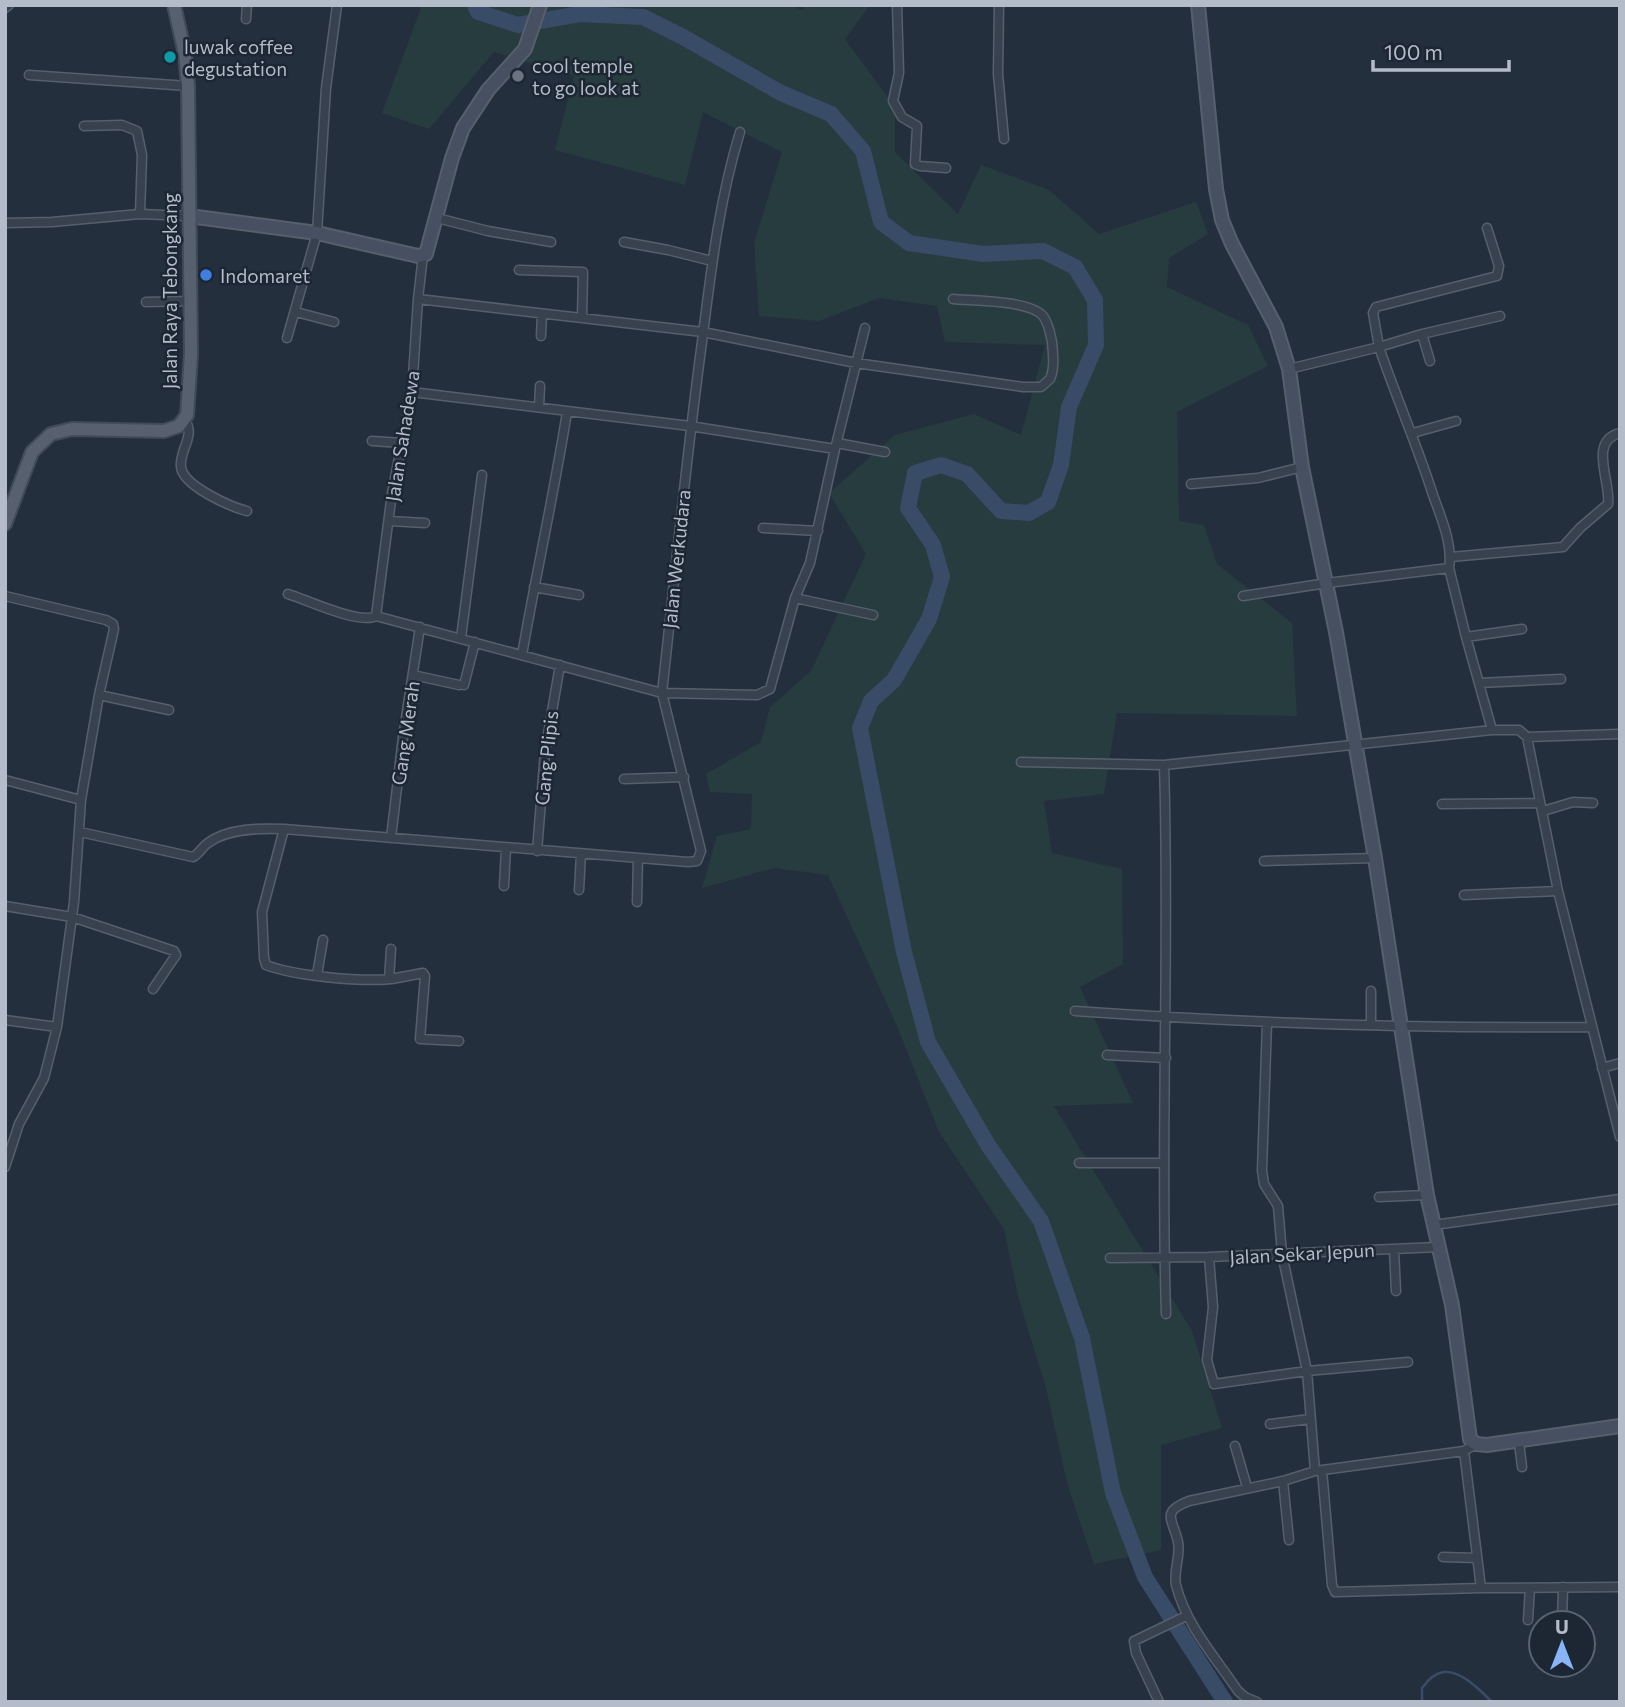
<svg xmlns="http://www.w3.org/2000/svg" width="1625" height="1707" viewBox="0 0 1625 1707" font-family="Commissioner,sans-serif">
<rect width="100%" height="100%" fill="#242f3e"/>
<path fill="#263c3f" d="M422,5h365l16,5 3,-5h64l-25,34 50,68v45l63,62 23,-49 68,25 50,44 97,-32 12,32 -39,24 -2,29 81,38 20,41 -91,46 2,109 25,4 13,39 75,59 5,93 -180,-3 -13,81 -60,7 8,52 70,16 1,95 -43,23 53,116 -79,3 138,225 30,97 -61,17v105l-67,14 -27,-81 -21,-95 -27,-88 -15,-71 -65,-97 -42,-106 -69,-151 -54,-7 -72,20 15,-52 34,-7 1,-35 -42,-2 -4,-18 55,-32 9,-35 41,-36 55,-117 -37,-61 66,-58 79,-21 47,21 24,-90 -100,-3 -8,-36 -58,-8 -60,23 -60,-5 -5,-73 28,-91 -79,-40 -18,73 -130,-35 19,-74 -80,-24 -65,77 -47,-16z"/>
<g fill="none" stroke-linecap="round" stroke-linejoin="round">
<path stroke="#394c67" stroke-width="2.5" d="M1422,1702v-14c3,-3 7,-10 12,-12 20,-14 45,13 58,26"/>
<path stroke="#394c67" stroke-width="16" d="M475,5l3,7 40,13 62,-11 63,3 40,20 98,56 50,21 32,37 18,71 28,21 74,11 60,-3 32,16 20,33 1,45 -27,62 -8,58 -13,37 -19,11 -28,-2 -34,-37 -26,-9 -26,8 -7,35 25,37 9,32 -13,42 -35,61 -23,21 -11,27 44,224 24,90 60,103 53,76 41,117 31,155 32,84 80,125"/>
<defs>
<path id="street" d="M897,5l2,68 -6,28 9,16 15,9 -2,38 5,2 26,2
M999,5l-1,69 6,65
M5,8l4,-3
M246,19l1,-14
M29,75l159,11
M84,126l38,-1 15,6 5,24 -2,59
M740,132c-21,69 -29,139 -38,210 -16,117 -27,234 -40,351l95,2 13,-6 25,-91 15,-35 25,-114
M437,218l51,13 63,11
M5,223l47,-1 88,-8 49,2
M1487,228l12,38 -2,10 -121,31 -3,6 6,34 43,-13 78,-18
M624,242l44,8 44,11
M519,270l64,2 -1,46
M418,299l285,33 153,31 167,24h18l9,-8c5,-11 3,-25 2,-37 -2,-9 -3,-18 -9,-26 -14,-16 -69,-15 -90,-17
M146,302l44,-1
M296,312l38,10
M1422,334l8,27
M541,336l1,-21
M287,338l30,-105 9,-145 11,-83
M1289,369l90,-22c17,50 38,98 54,148 8,23 20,49 16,73l17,69 26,93h27l8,7 31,154 62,246
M412,392l278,34 145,23 30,-121
M539,407l1,-21
M185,420c11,16 -6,30 -4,47 2,19 50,40 66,44
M1413,433l43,-12
M372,441l29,2
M837,443l48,9
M1191,484l67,-6 44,-11
M389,521l36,2
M763,528l55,3
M1451,557l112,-10 17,-19 28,-24c3,-23 -20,-63 12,-71
M534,587l45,8
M288,594c19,6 72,31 88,22
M5,596l101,24 7,4 1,5 -15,66 -18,105 -7,102 -17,125 -13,51 -25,46 -14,43
M1243,596l84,-13 122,-15
M795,598l78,17
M376,616l286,77 39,158 -4,10 -9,1 -404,-33 -22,83 2,46 2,7c28,11 95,17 125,14 11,-2 22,-4 32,-6l2,3 -5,63 39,2
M376,616l16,-123 20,-101 6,-93 5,-44
M1466,637l56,-8
M461,638l21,-163
M522,655c14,-81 32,-161 45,-243
M413,675l46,10
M1479,683l82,-4
M464,685l11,-43
M99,695l70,15
M1527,737l93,-3
M1021,762l143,3 328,-35
M1164,765c6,183 -4,366 2,549
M624,779l60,-2
M5,780l76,20
M1442,804l98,-1
M1543,811l30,-9 20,1
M80,832l113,25c6,-3 9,-10 15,-14 20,-15 53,-15 76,-14
M391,838l12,-101 17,-110
M537,851l8,-99 15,-87
M1264,861l111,-3
M504,886l2,-38
M579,890l2,-36
M1464,895l94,-4
M637,902l1,-44
M5,906l67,11 102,34 2,4 -23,34
M317,975l6,-35
M389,979l2,-30
M1371,991v34
M1075,1011c172,12 344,18 517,16
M5,1020l52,7
M1267,1022l-5,149 2,13 14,22 4,48 25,117 8,100
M1107,1055l59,3
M1602,1068l18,-5
M1079,1163h85
M1379,1197l48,-2
M1434,1225l186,-26
M1394,1249l2,42
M1209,1257l4,50 -6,53 7,24 93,-13 101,-9
M1110,1258l99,-1 230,-10
M1270,1424l40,-5
M1519,1442l3,25
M1235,1446l12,41
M1464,1451l17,137
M1322,1470l10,115 3,7 146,-4 139,-1
M1283,1481l6,59
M1443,1557l34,1
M1528,1620l2,-32
M1562,1623l1,-36
M1159,1702l-23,-49 -2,-12 52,-25
M1257,1702l-12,-5 -7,-6c-23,-34 -52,-66 -62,-106 -3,-14 5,-29 2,-43 -5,-23 -18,-30 11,-41l94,-20 32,-10 149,-20 12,-7"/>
<path id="secondary" d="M1198,5l18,184 6,31 10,24 44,83 13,42 13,98 34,165 39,226 52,337 25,110 18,134 6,5 11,1 133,-19
M189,216l128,17 101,23 8,-2 26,-96 11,-30 25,-38 37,-41 15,-44"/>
<path id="primary" d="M5,524l27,-72 19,-18 21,-5 92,2 15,-5 8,-11 4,-61 -3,-268 -3,-32 -11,-49"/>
</defs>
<use href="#street" stroke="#565f6c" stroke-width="11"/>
<use href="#secondary" stroke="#565f6c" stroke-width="16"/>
<use href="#primary" stroke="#414a57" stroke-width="16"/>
<use href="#street" stroke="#38414e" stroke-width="8"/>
<use href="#secondary" stroke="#465061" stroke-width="12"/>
<use href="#primary" stroke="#56606e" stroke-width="12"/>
</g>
<circle fill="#0f9aa8" stroke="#1d2633" stroke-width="2.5" cx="170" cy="57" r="7"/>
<circle fill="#6b7280" stroke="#1d2633" stroke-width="2.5" cx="518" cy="76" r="7"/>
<circle fill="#3f7fe0" stroke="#1d2633" stroke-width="2.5" cx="206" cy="275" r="7"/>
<g text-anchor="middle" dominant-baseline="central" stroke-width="5" stroke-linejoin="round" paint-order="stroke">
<g font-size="19" fill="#b4bcc9" stroke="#1d2633" text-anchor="start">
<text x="184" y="46">luwak coffee<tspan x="184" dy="22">degustation</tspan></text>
<text x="532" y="65">cool temple<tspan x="532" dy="22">to go look at</tspan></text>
<text x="220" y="275">Indomaret</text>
</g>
<g font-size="19" fill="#b4bcc9" stroke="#1d2633">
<text transform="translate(169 291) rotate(-90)">Jalan Raya Tebongkang</text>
<text transform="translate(402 436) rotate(-81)">Jalan Sahadewa</text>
<text transform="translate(676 559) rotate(-84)">Jalan Werkudara</text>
<text transform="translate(405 733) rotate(-82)">Gang Merah</text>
<text transform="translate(546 758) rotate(-84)">Gang Plipis</text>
<text transform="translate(1302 1253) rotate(-3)">Jalan Sekar Jepun</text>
</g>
</g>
<rect width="1625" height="1707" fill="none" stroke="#b4bcc9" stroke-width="14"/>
<g transform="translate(1562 1644)"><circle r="33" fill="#1d2633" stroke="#59626f" stroke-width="2"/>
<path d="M0-5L12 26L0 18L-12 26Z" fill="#8ab4f8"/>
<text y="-10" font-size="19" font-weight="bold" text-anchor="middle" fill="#b4bcc9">U</text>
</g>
<path d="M1373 60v10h136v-10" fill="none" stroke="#b4bcc9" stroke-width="3.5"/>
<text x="1384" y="60" font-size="21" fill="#b4bcc9" stroke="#1d2633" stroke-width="5" paint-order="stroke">100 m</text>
</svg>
